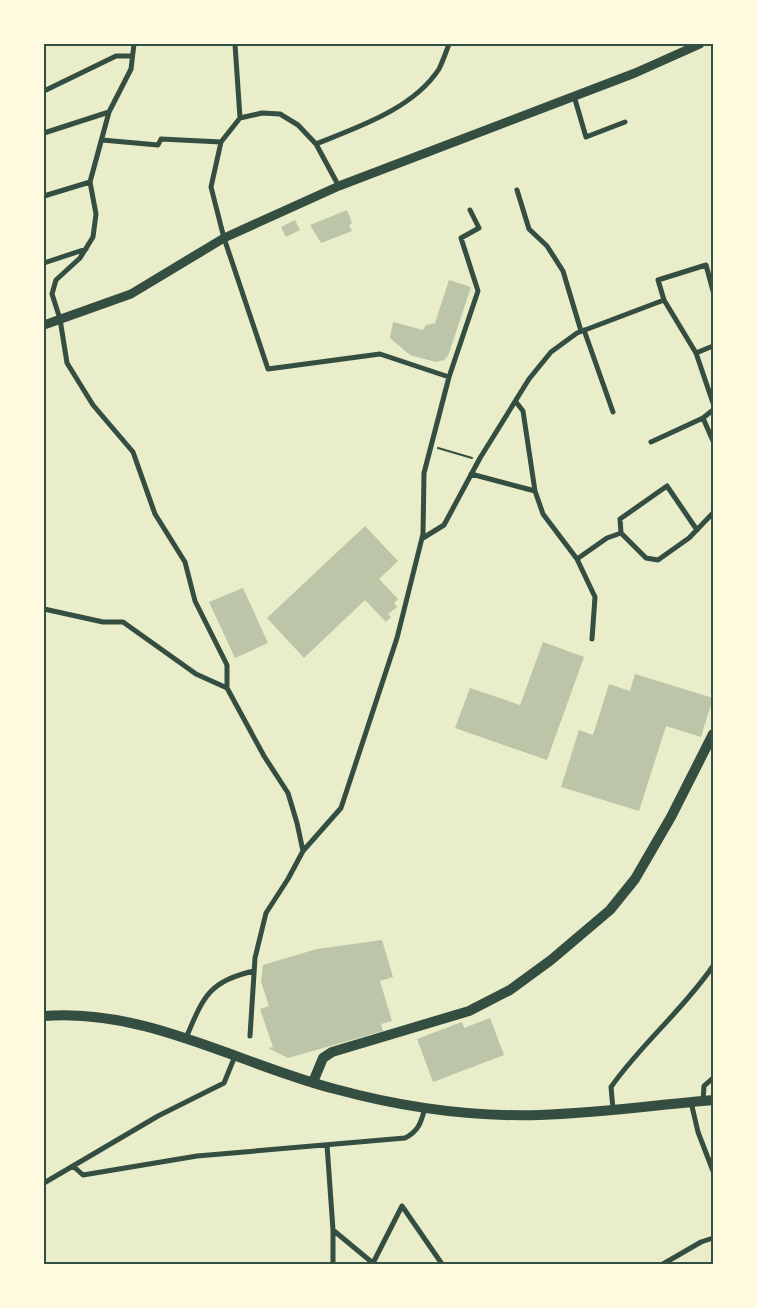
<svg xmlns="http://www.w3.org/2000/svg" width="757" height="1308" viewBox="0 0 757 1308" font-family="Commissioner,sans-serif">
<rect width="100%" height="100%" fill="#e9edc9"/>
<path fill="#bcc5a7" d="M347,210l5,13 -3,2 3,6 -31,12 -11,-18z
M295,220l5,10 -14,7 -5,-10z
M449,280l22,7 -23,69 -4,4 -8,2 -26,-7 -20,-17 3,-16 30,8 3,-5 9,-2z
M365,526l33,35 -19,18 19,20 -4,4 3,4 -9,7 3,3 -5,5 -21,-22 -61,58 -37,-40z
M243,588l25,55 -33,15 -26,-56z
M543,642l41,15 -37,103 -92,-32 15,-40 50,17z
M635,674l78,24 -12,39 -35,-11 -27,85 -78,-24 18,-57 14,5 16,-51 21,7z
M382,940l11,37 -13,4 12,40 -11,3 2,7 -95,27 -20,-10 5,-1 -13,-38 9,-3 -8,-24 2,-17 54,-16z
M490,1018l14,37 -71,27 -16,-43 45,-17 2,6z"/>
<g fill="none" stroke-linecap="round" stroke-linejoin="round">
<path stroke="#344e41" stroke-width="2" d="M438,448l34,10"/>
<path stroke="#344e41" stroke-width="5" d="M134,44l-3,25 -22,43 -19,70 6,32 -3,23 -13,21 -24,22 -4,14 8,25 7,44 26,42 40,47 22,62 30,48 10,39 32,64v23l37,68 24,37 9,30 6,28 -15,28 -22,34 -11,45 -5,78
M235,44l5,74
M44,91l72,-35h15
M574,96l12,41 39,-15
M44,133l65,-21
M102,140l56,5 3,-6 60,3
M316,144c42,-17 97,-35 123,-75 4,-8 7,-17 10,-25
M517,190l12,39 18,17 16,25 18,60
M44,196l46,-14
M44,263l42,-14
M664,300l32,53
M584,330l29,82
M713,346l-17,7 17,50
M449,377l29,-86 -17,-53 18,-10 -9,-18
M713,410l-10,8 10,23
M651,442l52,-24
M471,474l64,17 -12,-80 -7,-9
M535,491l8,23 34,45 18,38 -3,42
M621,533l-1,-14 47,-33 30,44
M423,538l21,-13 36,-67 49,-79 22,-27 26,-19 87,-33 -6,-20 48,-15 7,26
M577,559l30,-21 14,-5 25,25 12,2 31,-22 24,-25
M44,609l59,13h20l73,52 31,14
M303,851l38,-43 56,-170 26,-104 1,-61 25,-96 -69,-23 -112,15 -44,-131 -13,-51 10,-45 19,-24 22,-5 18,1 18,11 18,19 20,37
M186,1038c17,-40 22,-57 68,-67
M703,1101l1,-15 9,-8
M691,1102l7,30 15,39
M613,1109l-2,-22c31,-44 72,-77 102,-121
M327,1145l6,85 41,34
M73,1166l10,9 114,-19 208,-18c14,-7 16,-16 20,-30
M44,1183l114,-67 66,-33 11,-27
M333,1230v34
M373,1263l29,-57 40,58
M663,1264l38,-22 12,-4"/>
<path stroke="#344e41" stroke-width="9" d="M44,325l87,-31 93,-56 115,-52 296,-113 65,-29"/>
<path stroke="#344e41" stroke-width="10" d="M44,1016c103,-8 194,48 291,73 66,18 136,28 205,26 58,-2 116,-10 173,-15
M313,1082l10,-24 9,-6 137,-41 41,-21 41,-30 59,-50 25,-31 36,-62 42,-83"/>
</g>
<rect width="757" height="1308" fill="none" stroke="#fefae0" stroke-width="90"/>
<rect x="45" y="45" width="667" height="1218" fill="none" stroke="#344e41" stroke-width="2"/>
</svg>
